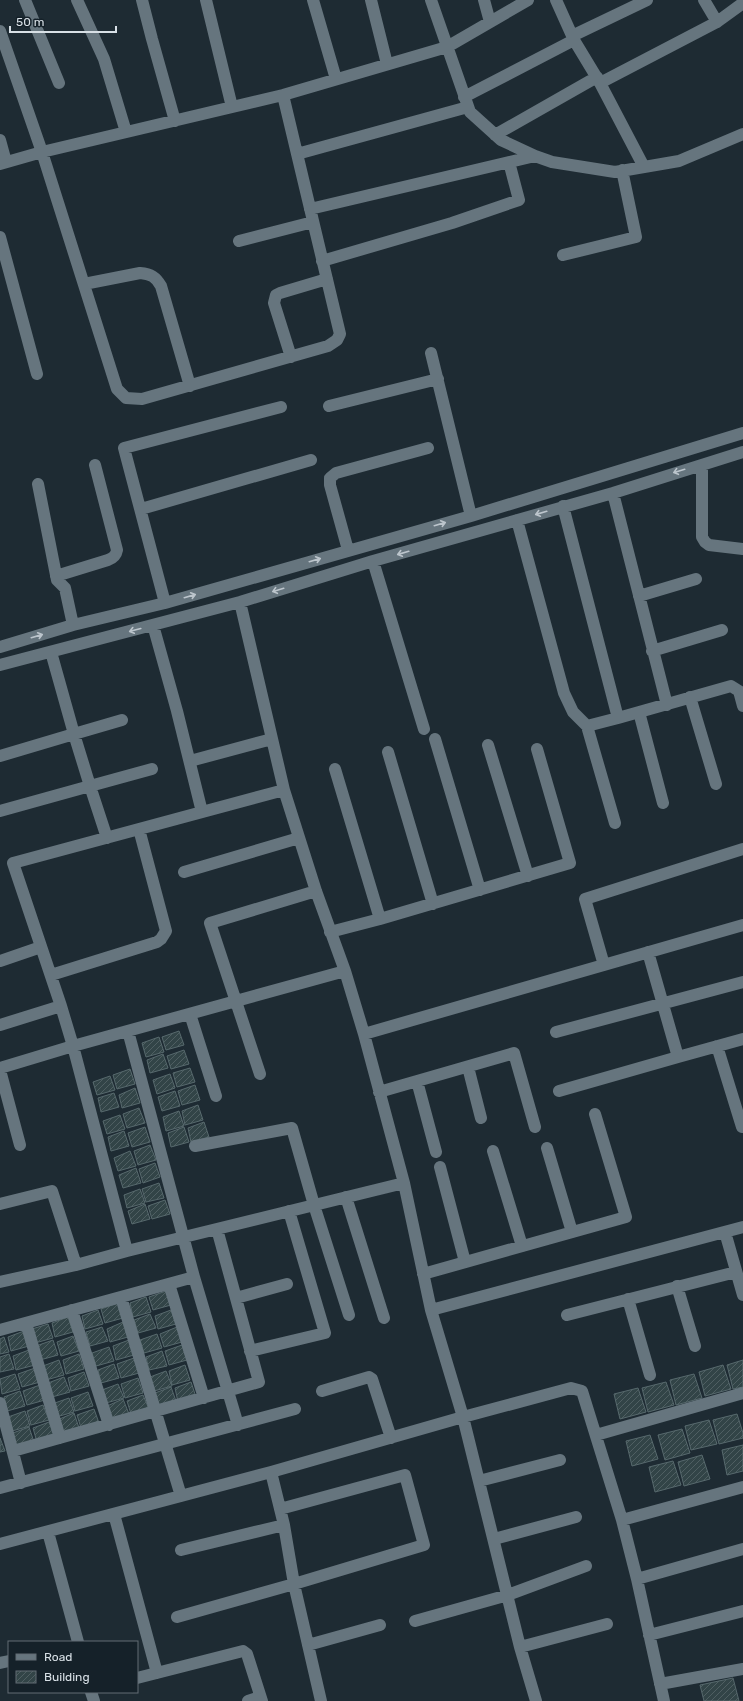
<svg xmlns="http://www.w3.org/2000/svg" width="743" height="1701" viewBox="0 0 743 1701" font-family="Rubik,sans-serif">
<defs>
<pattern id="building-hatch" width="6" height="6" patternUnits="userSpaceOnUse"><rect width="6" height="6" fill="#324447"/><path d="M-1 1l2-2M0 6l6-6M5 7l2-2" fill="none" stroke="#4f5f62"/></pattern>
</defs>
<rect width="100%" height="100%" fill="#1e2b33"/>
<path fill="url(#building-hatch)" stroke="#57696d" d="M179,1031l5,14 -18,5 -4,-13z
M159,1037l5,15 -18,5 -4,-14z
M184,1050l5,14 -18,5 -4,-13z
M163,1054l5,14 -18,5 -3,-13z
M190,1068l5,14 -18,5 -4,-14z
M130,1069l5,15 -18,5 -4,-14z
M170,1074l5,14 -18,6 -4,-14z
M110,1076l5,14 -18,5 -4,-13z
M195,1085l5,15 -18,5 -4,-14z
M135,1088l5,15 -18,5 -3,-13z
M175,1091l5,15 -18,5 -4,-14z
M114,1093l5,14 -18,5 -3,-14z
M198,1105l5,15 -18,5 -3,-14z
M139,1108l6,15 -18,5 -4,-14z
M179,1111l5,15 -18,5 -3,-14z
M120,1115l5,14 -18,5 -4,-13z
M204,1122l5,15 -18,5 -3,-14z
M145,1127l5,15 -18,5 -4,-14z
M184,1127l5,15 -18,5 -3,-14z
M124,1131l5,15 -18,5 -3,-14z
M150,1145l6,15 -18,5 -4,-14z
M130,1151l6,15 -18,5 -4,-13z
M155,1163l5,14 -17,6 -4,-14z
M136,1168l5,15 -18,5 -4,-13z
M159,1183l5,15 -18,4 -4,-13z
M140,1189l5,14 -18,5 -3,-13z
M165,1200l5,14 -18,5 -4,-13z
M145,1204l5,15 -18,5 -4,-13z
M166,1291l5,14 -18,5 -4,-13z
M146,1297l5,15 -18,5 -3,-14z
M118,1303l5,15 -18,5 -4,-14z
M98,1310l5,14 -18,5 -3,-13z
M171,1310l5,14 -18,5 -3,-13z
M150,1314l6,14 -18,5 -4,-13z
M68,1317l5,15 -18,5 -3,-14z
M123,1322l5,15 -18,5 -3,-13z
M48,1324l5,14 -18,5 -3,-14z
M102,1327l6,14 -18,5 -4,-14z
M177,1327l5,15 -18,5 -4,-13z
M24,1331l5,15 -18,5 -3,-14z
M157,1334l5,14 -18,5 -4,-13z
M73,1336l6,15 -18,5 -4,-14z
M4,1337l5,15 -9,2v-15z
M53,1340l5,15 -18,5 -4,-14z
M129,1340l5,15 -18,5 -3,-14z
M182,1345l5,15 -18,5 -4,-14z
M109,1347l5,14 -18,5 -4,-13z
M29,1350l6,15 -19,5 -3,-14z
M162,1351l5,15 -18,4 -3,-13z
M9,1354l5,15 -14,3v-15z
M79,1354l5,15 -18,5 -3,-14z
M134,1358l5,15 -18,5 -4,-14z
M59,1360l5,15 -18,5 -3,-14z
M743,1360v27l-10,2 -6,-24z
M114,1364l5,14 -18,5 -3,-13z
M185,1365l5,15 -18,5 -3,-14z
M723,1365l8,24 -26,7 -6,-24z
M35,1368l5,14 -18,5 -4,-13z
M166,1371l6,15 -18,5 -4,-14z
M84,1372l5,14 -18,5 -3,-13z
M15,1374l5,15 -18,5 -2,-15z
M694,1374l8,24 -26,7 -6,-25z
M64,1377l6,15 -18,5 -4,-14z
M138,1378l5,15 -18,5 -4,-14z
M191,1382l5,15 -18,5 -3,-14z
M666,1382l8,23 -26,7 -6,-24z
M118,1384l6,14 -18,5 -4,-13z
M40,1385l5,15 -18,5 -4,-14z
M171,1387l5,14 -18,6 -3,-14z
M638,1388l8,24 -26,7 -6,-25z
M20,1391l5,15 -18,5 -3,-14z
M88,1392l5,14 -18,5 -4,-13z
M143,1395l6,14 -18,5 -4,-13z
M69,1398l5,14 -18,5 -4,-13z
M123,1399l6,15 -18,5 -4,-13z
M43,1405l6,15 -18,5 -4,-14z
M94,1409l5,14 -18,5 -4,-13z
M25,1411l5,15 -18,5 -4,-14z
M74,1413l5,15 -18,5 -4,-13z
M737,1414l6,19v5l-24,6 -6,-24z
M709,1420l8,24 -26,6 -6,-24z
M49,1422l6,15 -18,5 -4,-14z
M29,1427l5,15 -18,5 -3,-14z
M682,1429l8,24 -25,7 -7,-25z
M650,1435l8,24 -26,7 -6,-25z
M0,1438l5,13 -5,1z
M743,1445v26l-16,4 -5,-25z
M702,1455l8,24 -26,7 -6,-24z
M673,1461l8,24 -26,7 -6,-25z
M733,1678l6,23h-35l-4,-16z"/>
<g fill="none" stroke-linecap="round" stroke-linejoin="round">
<path stroke="#66757e" stroke-width="12" d="M25,0l34,83
M77,0l27,59 22,73
M142,0l10,39 23,82
M206,0l26,107
M313,0l23,79
M371,0l16,64
M431,0l39,112 31,28 34,16 17,6 63,10 64,-11 64,-27
M484,0l6,22
M556,0l18,40 26,43 117,-61 26,-19
M704,0l13,22
M0,31l42,121 75,237 9,9 16,1 186,-53 9,-6 3,-6 -57,-239
M572,36l75,-36
M600,83l44,84
M464,97l110,-57
M495,135l102,-58
M0,140l6,22
M297,154l171,-47
M0,164l42,-12 241,-57 164,-48 81,-47
M310,209l225,-53
M0,237l37,137
M239,241l74,-19
M563,255l73,-18 -14,-67
M322,261l130,-38 67,-23 -10,-38
M84,284l56,-11c11,1 16,4 21,13l29,100
M431,353l40,163
M291,357l-17,-54 2,-8 4,-2 47,-14
M329,406l109,-27
M702,465v72l3,5 4,3 34,4
M38,484l19,96 8,8 8,37
M613,493l54,212
M563,506l55,212 113,-32 8,5 4,15
M141,509l170,-49
M517,520l47,173 9,19 14,14
M348,550l-18,-65v-7l6,-5 92,-25
M373,561l51,168
M56,576l52,-16c5,-2 8,-4 9,-10l-22,-85
M639,596l57,-17
M240,602l44,188 32,101 29,80 19,63 40,149 27,127 32,107 57,230 16,54
M165,603l-41,-155 157,-41
M153,625l24,86 25,101
M0,647l73,-22 92,-22 306,-87 272,-83
M652,651l70,-21
M51,652l23,82 48,-14
M0,665l240,-63 133,-41 240,-68 130,-41
M690,697l26,87
M639,712l24,91
M435,739l45,151
M488,745l40,131
M388,752l45,152
M0,756l74,-22 16,52 -90,25
M190,761l82,-22
M335,769l45,150
M615,823l-28,-97 31,-8
M107,838l-17,-52 62,-17
M184,872l115,-34
M330,932l50,-13 190,-56 -33,-114
M0,961l41,-14
M604,965l-19,-66 158,-50
M51,975l106,-33 4,-3 5,-8 -27,-102
M190,1014l26,82
M0,1025l61,-19
M556,1032l187,-50
M364,1034l379,-109
M717,1046l25,81
M678,1057l65,-18
M468,1067l13,51
M0,1068l73,-22 272,-75
M0,1070l20,75
M260,1074l-50,-151 106,-32
M417,1081l19,71
M559,1091l119,-34 -30,-105
M379,1092l135,-39 21,74
M195,1146l97,-18 22,77 35,110
M547,1148l25,84
M493,1151l29,95
M440,1167l25,95
M346,1197l38,121
M0,1204l52,-13 24,74
M725,1232l18,63
M127,1251l-54,-205 -12,-40 -48,-143 271,-73
M423,1274l203,-57 -31,-103
M194,1277l44,148
M0,1282l76,-17 51,-14 277,-68
M169,1284l35,114
M677,1286l18,60
M121,1297l60,199
M236,1298l51,-14
M628,1299l22,76
M72,1310l37,115
M431,1310l312,-83
M567,1315l169,-43
M26,1323l34,115
M0,1330l194,-53 -66,-246
M250,1351l75,-18 -36,-122
M322,1391l47,-14 3,2 19,59
M0,1403l21,80
M596,1435l147,-42
M13,1451l246,-69 -42,-153
M271,1472l13,53 10,59 27,117
M479,1481l81,-21
M0,1488l295,-79
M114,1514l43,159
M622,1520l121,-33
M48,1532l30,110
M494,1539l82,-22
M0,1544l271,-72 192,-55 108,-29 11,3 40,129 15,59 27,122
M181,1550l103,-25
M637,1579l106,-30
M177,1617l117,-33 130,-39 -19,-70 -125,34
M415,1621l93,-26 78,-29
M649,1635l94,-24
M308,1645l72,-20
M520,1647l87,-23
M0,1663l9,-2
M137,1678l106,-27 4,3 15,47
M660,1684l83,-15
M91,1692l3,9
M248,1701l12,-4"/>
</g>
<defs><path id="oneway-shaft" d="M-6 0H5M1.5-3L5.5 0L1.5 3" fill="none" stroke-width="1.6" stroke-linecap="round" stroke-linejoin="round"/></defs>
<g stroke="#bcc5cc">
<use href="#oneway-shaft" transform="translate(679 471) rotate(163)"/>
<use href="#oneway-shaft" transform="translate(541 513) rotate(164)"/>
<use href="#oneway-shaft" transform="translate(440 524) rotate(-16)"/>
<use href="#oneway-shaft" transform="translate(403 553) rotate(164)"/>
<use href="#oneway-shaft" transform="translate(315 560) rotate(-16)"/>
<use href="#oneway-shaft" transform="translate(278 590) rotate(163)"/>
<use href="#oneway-shaft" transform="translate(190 596) rotate(-16)"/>
<use href="#oneway-shaft" transform="translate(135 630) rotate(165)"/>
<use href="#oneway-shaft" transform="translate(37 636) rotate(-16)"/>
</g>
<rect x="8" y="1641" width="130" height="52" fill="#152129" stroke="#636d75"/>
<rect x="16" y="1654" width="20" height="6" fill="#66757e" stroke="#636d75"/>
<text x="44" y="1661" font-size="12" fill="#d8e0e6">Road</text>
<rect x="16" y="1671" width="20" height="12" fill="url(#building-hatch)" stroke="#636d75"/>
<text x="44" y="1681" font-size="12" fill="#d8e0e6">Building</text>
<path d="M10 26v6h106v-6" fill="none" stroke="#d8e0e6" stroke-width="2"/>
<text x="16" y="26" font-size="12" fill="#d8e0e6" stroke="#152129" stroke-width="3" paint-order="stroke">50 m</text>
</svg>
